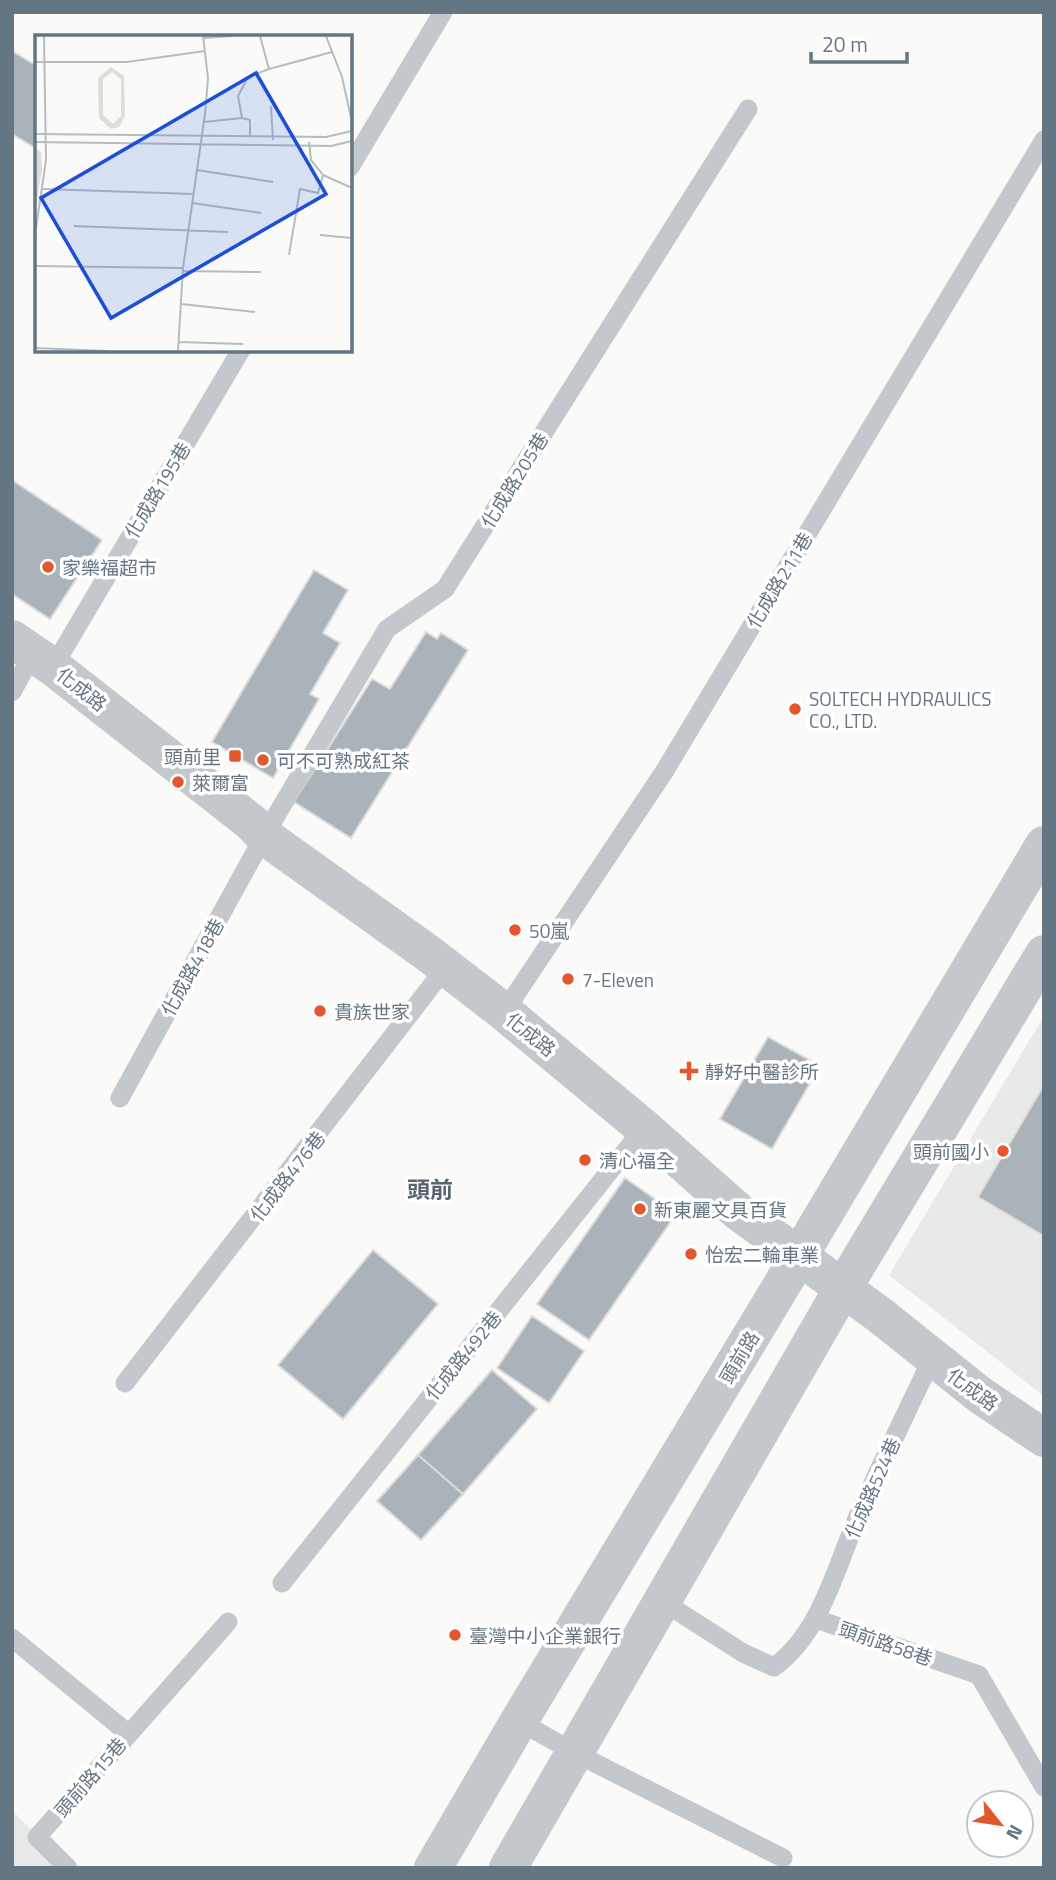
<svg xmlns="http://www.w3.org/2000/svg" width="1056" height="1880" viewBox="0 0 1056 1880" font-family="'Titillium Web','Noto Sans TC',sans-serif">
<rect width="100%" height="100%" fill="#fafaf8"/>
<path fill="#e8e9e9" d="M1044,1016v380l-155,-121z
M12,1810l57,58h-57z"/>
<path fill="#aab3b9" stroke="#dcdcda" stroke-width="2" d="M12,51l25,15v83l-25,-15z
M12,480l90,60 -52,79 -38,-25z
M314,570l34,20 -25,43 17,10 -30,51 9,5 -46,79 -61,-36z
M426,632l11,7 4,-6 27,17 -117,188 -57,-36 78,-123 18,10z
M768,1037l52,29 -48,83 -52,-30z
M1044,1085v151l-66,-39z
M625,1178l51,36 -87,126 -52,-36z
M373,1250l65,54 -95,115 -65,-54z
M532,1316l52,35 -35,52 -52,-35z
M492,1370l45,39 -74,85 -45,-39z
M418,1455l45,39 -42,46 -44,-39z"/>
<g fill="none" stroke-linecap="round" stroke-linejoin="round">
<path stroke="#c3c8cc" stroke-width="19" d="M350,167l93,-155
M53,667l188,-317
M12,692l21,-39
M504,1012l160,-240 380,-632
M120,1098l144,-262 123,-207 58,-40 303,-480
M125,1383l321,-416
M282,1583l362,-455
M662,1601l81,52 31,14c48,-35 62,-101 85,-153 23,-52 49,-104 73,-156
M816,1619l163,56 65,112
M12,1638l117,96 -92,103 31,31
M519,1721l56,32 208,105
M129,1734l99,-112"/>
<path stroke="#c3c8cc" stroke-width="38" d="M12,639l41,28 199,156 12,13 165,118 75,58 140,116 96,85 141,103 99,79 64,43
M433,1868l86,-147 261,-433 264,-443
M508,1868l335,-580 201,-334"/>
</g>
<g fill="#e4572e" stroke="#fff" stroke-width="2.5">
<circle cx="48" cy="567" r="7"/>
<circle cx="795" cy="709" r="7"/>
<rect x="228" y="749" width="14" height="14" rx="3.5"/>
<circle cx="263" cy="760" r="7"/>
<circle cx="178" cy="782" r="7"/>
<circle cx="515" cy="930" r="7"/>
<circle cx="568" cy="979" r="7"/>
<circle cx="320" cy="1011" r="7"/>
<path d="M685.5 1060.5h7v7h7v7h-7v7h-7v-7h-7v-7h7z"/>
<circle cx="1003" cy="1151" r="7"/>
<circle cx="585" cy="1160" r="7"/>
<circle cx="640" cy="1209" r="7"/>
<circle cx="691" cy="1254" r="7"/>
<circle cx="455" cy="1635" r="7"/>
</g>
<g text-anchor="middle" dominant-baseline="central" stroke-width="7" stroke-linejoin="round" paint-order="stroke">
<g font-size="19" fill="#657683" stroke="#fff">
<text transform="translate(514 480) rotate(-58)">化成路205巷</text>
<text transform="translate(157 490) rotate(-59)">化成路195巷</text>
<text transform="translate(779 580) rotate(-59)">化成路211巷</text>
<text transform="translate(82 689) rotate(38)">化成路</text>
<text transform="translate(192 967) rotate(-61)">化成路418巷</text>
<text transform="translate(531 1034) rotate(39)">化成路</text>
<text transform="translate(287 1176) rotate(-52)">化成路476巷</text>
<text transform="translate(463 1355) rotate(-51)">化成路492巷</text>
<text transform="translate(739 1357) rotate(-59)">頭前路</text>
<text transform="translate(973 1389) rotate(36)">化成路</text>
<text transform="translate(872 1488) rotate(-66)">化成路524巷</text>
<text transform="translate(886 1643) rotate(19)">頭前路58巷</text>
<text transform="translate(90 1777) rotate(-49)">頭前路15巷</text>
</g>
<g font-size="19" fill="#657683" stroke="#fff" text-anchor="start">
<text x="62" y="567">家樂福超市</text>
<text x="809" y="698">SOLTECH HYDRAULICS<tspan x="809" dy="22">CO., LTD.</tspan></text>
<text x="221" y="756" text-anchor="end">頭前里</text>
<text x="277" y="760">可不可熟成紅茶</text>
<text x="192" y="782">萊爾富</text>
<text x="529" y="930">50嵐</text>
<text x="582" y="979">7-Eleven</text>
<text x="334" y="1011">貴族世家</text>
<text x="705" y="1071">靜好中醫診所</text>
<text x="989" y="1151" text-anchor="end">頭前國小</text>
<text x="599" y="1160">清心福全</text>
<text x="654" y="1209">新東麗文具百貨</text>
<text x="705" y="1254">怡宏二輪車業</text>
<text x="469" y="1635">臺灣中小企業銀行</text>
</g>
<g font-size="23" font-weight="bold" fill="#57646e" stroke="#fff">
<text x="430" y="1189">頭前</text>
</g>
</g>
<g transform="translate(35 35)">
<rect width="317" height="317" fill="#fafaf8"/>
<path d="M76,32l13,9 1,40 -6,11 -8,2 -12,-11 -1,-40zM77,37l9,7v37l-8,8 -10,-9v-36zM0,113l6,4 1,18 -7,41z" fill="#dadfd7" fill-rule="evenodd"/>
<path fill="none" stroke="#b5bdc2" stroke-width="2" d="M225,1l9,33 63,-17M291,1l16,41 10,45M168,3l29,-2M0,27h92l78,-11M236,71l2,34M207,83l-4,-22 10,-19 21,-8M207,83l8,2v17M169,87l38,-4M0,99l291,3 26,-6M0,107l296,4 21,-5M162,135l76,12M288,140l29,13M8,154l150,5M157,168l69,10M39,191l154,6M0,200l11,-75 -2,-124M285,200l32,3M254,220l11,-66 18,4 5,-18 -12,-15 -2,-18M0,231l148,2M148,236l78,1M146,269l74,8M143,307l65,2M0,313l72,3M143,316l5,-83 22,-154 3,-36 -5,-42"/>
<path fill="#1d4ed8" fill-opacity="0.15" stroke="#1d4ed8" stroke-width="3.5" d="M221,38l70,121 -215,124 -70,-120z"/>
<rect width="317" height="317" fill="none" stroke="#657683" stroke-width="3.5"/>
</g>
<rect width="1056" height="1880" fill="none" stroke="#657683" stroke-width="28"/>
<g transform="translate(1000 1824) rotate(120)"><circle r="33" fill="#ffffff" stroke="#c1c8cd" stroke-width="2"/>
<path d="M0-5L12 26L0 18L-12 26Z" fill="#e4572e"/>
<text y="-10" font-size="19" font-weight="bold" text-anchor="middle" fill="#657683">N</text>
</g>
<path d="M811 52v10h96v-10" fill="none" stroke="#657683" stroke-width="3.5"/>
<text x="822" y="52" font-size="21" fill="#657683" stroke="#ffffff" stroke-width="5" paint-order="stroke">20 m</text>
</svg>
